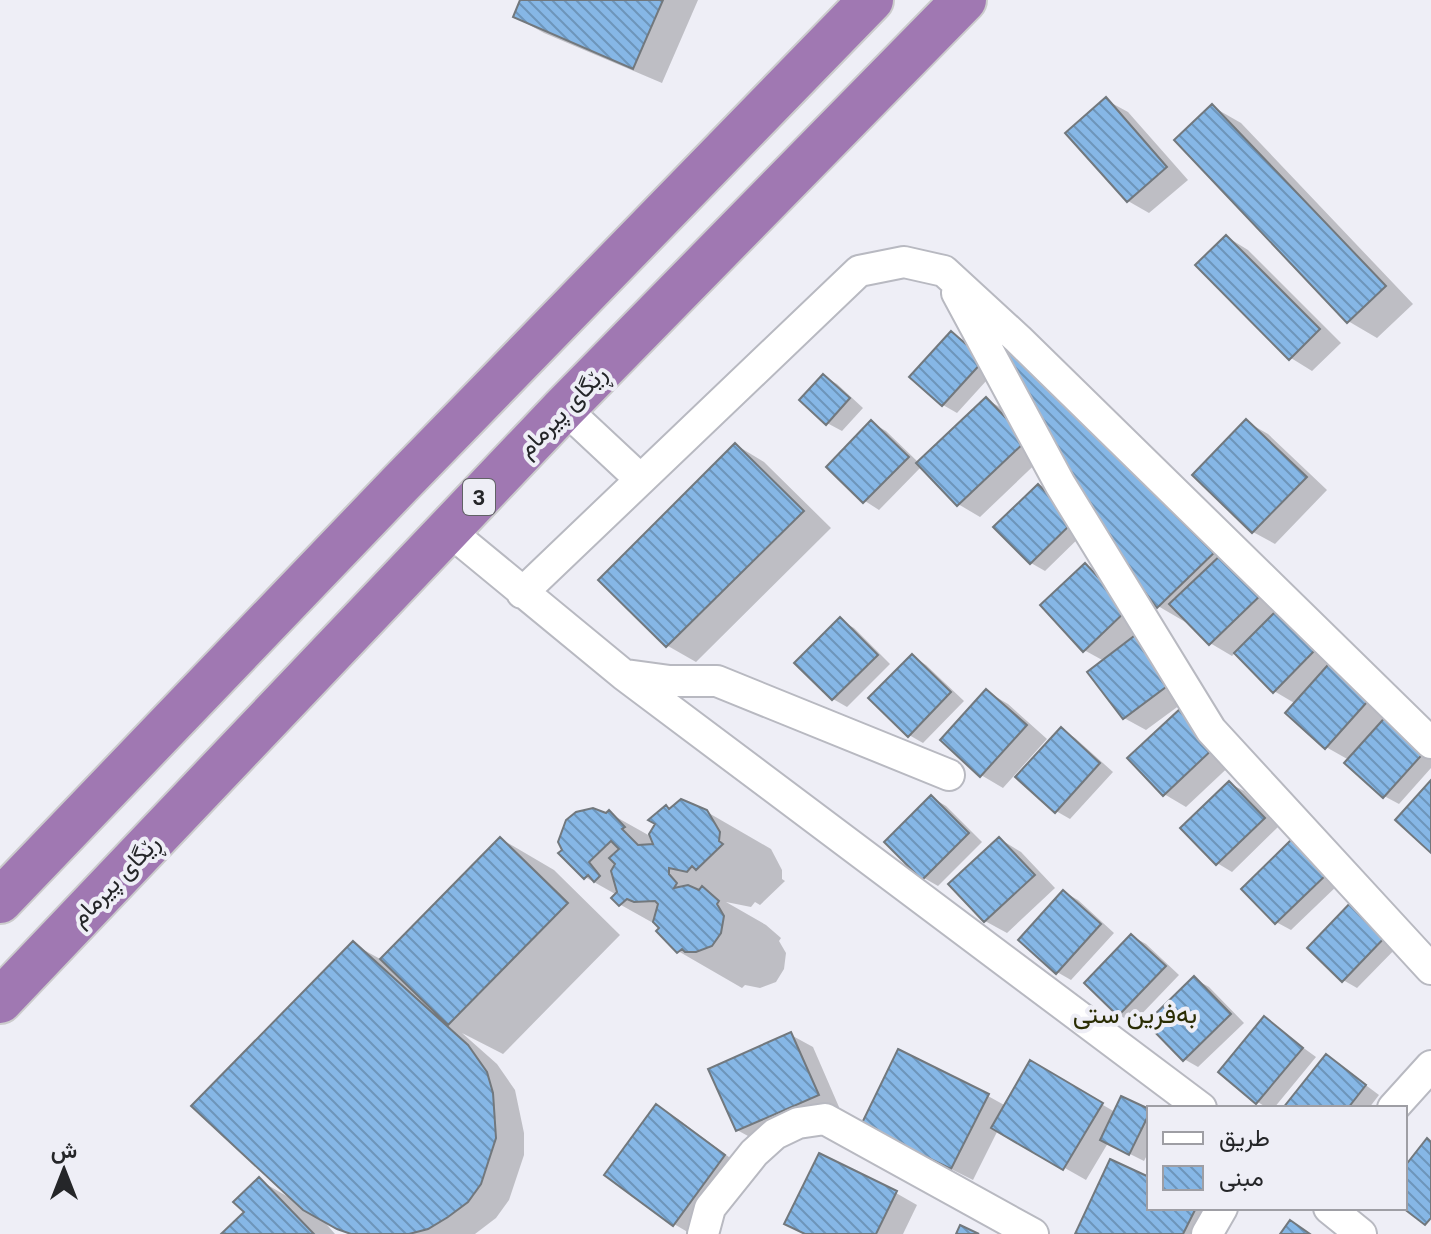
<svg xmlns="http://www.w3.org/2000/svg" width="1431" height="1234" viewBox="0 0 1431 1234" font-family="'DM Sans',Vazirmatn,sans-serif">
<defs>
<pattern id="building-back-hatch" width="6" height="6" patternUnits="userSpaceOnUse" patternTransform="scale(2)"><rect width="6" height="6" fill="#86b7e6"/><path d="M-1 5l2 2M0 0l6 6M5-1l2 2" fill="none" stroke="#6d95ba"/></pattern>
</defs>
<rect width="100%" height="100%" fill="#eeeef6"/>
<path fill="#0003" d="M523,0h175l-36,83 -118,-50 -29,-16z
M1106,100l22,12 60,68 -39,33 -21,-12z
M1213,107l28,16 172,181 -36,34 -29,-17z
M1227,237l21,13 93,93 -29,28 -21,-13z
M951,333l14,8 32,28 -40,44 -14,-8z
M1009,356l422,392v20l-32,36 -15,-8 -35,-36 -23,-13 -30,-43 -22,-13 -38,-39 -4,4 -22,-13 -21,-22 -2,2 -29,-17z
M823,376l14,8 26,24 -21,23 -15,-8z
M986,399l22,13 39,41 -67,64 -22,-13 -36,-38 -43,44 -14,-9 7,-78 14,8 33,32z
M1247,422l21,12 59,56 -52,54 -22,-12z
M736,445l28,17 67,66 -135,134 -28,-16 -67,-66z
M1038,486l14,8 35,36 -42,41 -14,-8z
M1085,566l22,12 92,113 -53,39 -22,-12 -20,-57 -20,-11z
M840,620l14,8 36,36 -43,43 -14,-8z
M912,656l14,9 38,36 -41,42 -14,-8z
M986,691l22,13 39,35 -44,49 -22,-13z
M1181,710l56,49 -51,48 -22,-13z
M1061,729l14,9 38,34 -43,47 -14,-8z
M1229,783l15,8 34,36 -46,45 -15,-9z
M931,797l15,9 36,36 -44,44 -14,-8z
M671,810l36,2 64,37 11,21v9l3,2 -25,24 -5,-3 -4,5 -25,-5 40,23 15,13 -2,3 7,12 -2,16 -8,13 -16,6 -15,-3 -3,3 -64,-37 -16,-23 -41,-23 -4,-10 -32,-18 -24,-24 48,-40 41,23z
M501,839l53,31 66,65 -117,119 -41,-21 35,31 18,26 9,43v22l-15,45 -13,18 -21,16h-126l-27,-15 13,15h-111l22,-22 13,-32 31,18 63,-254 29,16z
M1000,839l21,13 34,36 -48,45 -22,-12z
M1294,840l47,42 -50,48 -15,-8z
M1064,892l14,8 36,33 -43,47 -14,-8z
M1356,901l47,40 -46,47 -14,-8z
M1132,936l14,8 33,31 -46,48 -14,-8 -33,-32z
M1195,979l14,8 35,36 -46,44 -14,-8z
M1264,1019l52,38 -42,51h-7l-9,-6 -37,-30z
M791,1035l22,12 26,60 -80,35 -22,-12z
M1327,1056l52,39 -10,13h-84z
M1031,1063l84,49 34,-1v40l-5,10 -36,-18 -22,37 -88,-50 -25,50 -88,-44 103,-40 18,10z
M656,1107l22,12 67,50 -54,65 -17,-10z
M1149,1180v28h58l3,26h-130z
M896,1193l21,12 -14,29h-98z"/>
<path fill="url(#building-back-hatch)" stroke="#72787d" stroke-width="2" d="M520,0h143l-30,69 -120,-52z
M1106,97l61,70 -40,35 -62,-69z
M1212,104l174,182 -39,37 -173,-183z
M1226,235l94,94 -31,31 -94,-95z
M951,331l33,29 -42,46 -33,-29z
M1011,350l89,89 121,107 -64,62 -60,-79 -91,-174z
M823,374l27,24 -24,27 -27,-25z
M986,397l41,43 -70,66 -41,-43z
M1246,419l61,58 -55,56 -60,-58z
M871,420l38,37 -46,46 -37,-36z
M735,443l69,68 -138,136 -68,-67z
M1038,484l36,37 -44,43 -37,-37z
M1225,551l40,40 -56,54 -40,-41z
M1085,563l43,46 -45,43 -43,-47z
M1281,606l39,39 -47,48 -39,-40z
M840,617l38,38 -46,45 -38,-37z
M1142,630l36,48 -55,41 -36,-47z
M912,654l39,38 -43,45 -40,-39z
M1335,657l40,36 -50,56 -40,-36z
M986,689l41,36 -47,52 -40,-37z
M1181,708l36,37 -54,51 -36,-38z
M1389,713l39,35 -45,50 -39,-35z
M1061,727l39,36 -45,50 -40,-36z
M1431,780v73l-36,-33z
M1229,781l36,37 -49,47 -36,-37z
M931,795l38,38 -47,47 -38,-38z
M681,799l26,11 13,22 -1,9 4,3 -27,26 -4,-4 -5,6 -18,-4v6l8,9 -3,5 14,-3 11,5 3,-4 17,15 -2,3 7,12 -3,17 -9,13 -16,6h-11l-3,-3 -5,4 -21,-22 3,-3 -6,-6 5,-18 -3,-3 -21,1 -7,-3 -8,7 -8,-8 6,-6 -6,-21 4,-7 -6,-6 10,-9 -8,-8 -22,21 11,14 -6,6 -6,-7 -4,4 -26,-26 4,-3 -4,-8 8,-22 10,-8 17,-4 13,5 3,-3 16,17 -3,2 16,16 15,-1 -4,-10 6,-10 -7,-4 18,-15 3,4z
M500,837l68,66 -120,122 -68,-66z
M999,837l36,38 -51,47 -36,-38z
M1294,837l34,36 -53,51 -34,-35z
M1063,890l38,34 -45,50 -38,-34z
M1355,898l35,34 -48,50 -35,-34z
M1131,934l35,32 -48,50 -34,-33z
M353,941l115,104 19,27 6,21 3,45 -15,46 -13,18 -20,15 -20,12 -19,5h-58l-14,-5 -34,-19 -112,-104z
M1194,976l37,38 -48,47 -37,-38z
M1264,1016l39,32 -47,56 -38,-32z
M791,1032l28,63 -83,36 -28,-62z
M898,1049l91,45 -38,75 -90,-44z
M1326,1054l40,31 -18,23h-65z
M1030,1060l73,43 -40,67 -72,-42z
M1121,1096l28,13v5l-20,41 -29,-15z
M656,1104l69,51 -52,71 -69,-51z
M1427,1138l4,4v76l-6,7 -22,-17h2v-42z
M819,1153l78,38 -21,43h-71l-21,-10z
M1110,1159l39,18v31h47l-13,26h-108z
M259,1177l55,57h-93l23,-22 -11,-10z
M1290,1220l20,14h-30z
M960,1225l19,9h-23z"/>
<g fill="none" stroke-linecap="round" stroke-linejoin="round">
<defs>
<path id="minor" d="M957,293l103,191 151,246 220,239
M564,408l76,71
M448,530l176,145 577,433
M522,593l337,-322 45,-9 40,9 74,68 413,404
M626,675l44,6h47l232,94
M1393,1108l38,-42
M1329,1208l32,26
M703,1234l7,-26 44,-55 21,-19 23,-11 27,-4 208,115
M1207,1234l15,-26"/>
<path id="highway" d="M0,901l400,-417 471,-484
M0,1001l564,-593 400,-408"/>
</defs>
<use href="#minor" stroke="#b8b9c1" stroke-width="34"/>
<use href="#highway" stroke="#cbcbcc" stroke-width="48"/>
<use href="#minor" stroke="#fff" stroke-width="30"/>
<use href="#highway" stroke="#a078b2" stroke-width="44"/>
</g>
<g text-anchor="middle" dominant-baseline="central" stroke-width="8" stroke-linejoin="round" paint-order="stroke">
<rect fill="#eeeef6" stroke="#616266" stroke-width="2" x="463" y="479" width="32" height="36" rx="6"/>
<g font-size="22" font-weight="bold" fill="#252629">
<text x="479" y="497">3</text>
</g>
<g font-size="24" fill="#252629" stroke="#eeeef6">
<text transform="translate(562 411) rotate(-46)">ڕێگای پیرمام</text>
<text transform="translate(115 880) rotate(-46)">ڕێگای پیرمام</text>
</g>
<g font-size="26" fill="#2a2d04" stroke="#eeeef6">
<text x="1135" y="1014">به‌فرین ستی</text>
</g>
</g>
<rect x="1147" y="1106" width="260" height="104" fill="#eeeef6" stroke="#9e9ea4" stroke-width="2"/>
<rect x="1163" y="1132" width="40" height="12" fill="#ffffff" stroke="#9e9ea4" stroke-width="2"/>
<text x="1219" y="1146" font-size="24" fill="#252629">طريق</text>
<rect x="1163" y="1166" width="40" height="24" fill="url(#building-back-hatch)" stroke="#9e9ea4" stroke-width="2"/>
<text x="1219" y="1186" font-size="24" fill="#252629">مبنى</text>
<g transform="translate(64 1170)" stroke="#eeeef6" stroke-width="6" paint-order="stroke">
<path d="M0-6L14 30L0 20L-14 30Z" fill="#252629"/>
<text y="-12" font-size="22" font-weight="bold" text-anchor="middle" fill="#252629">ش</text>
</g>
</svg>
